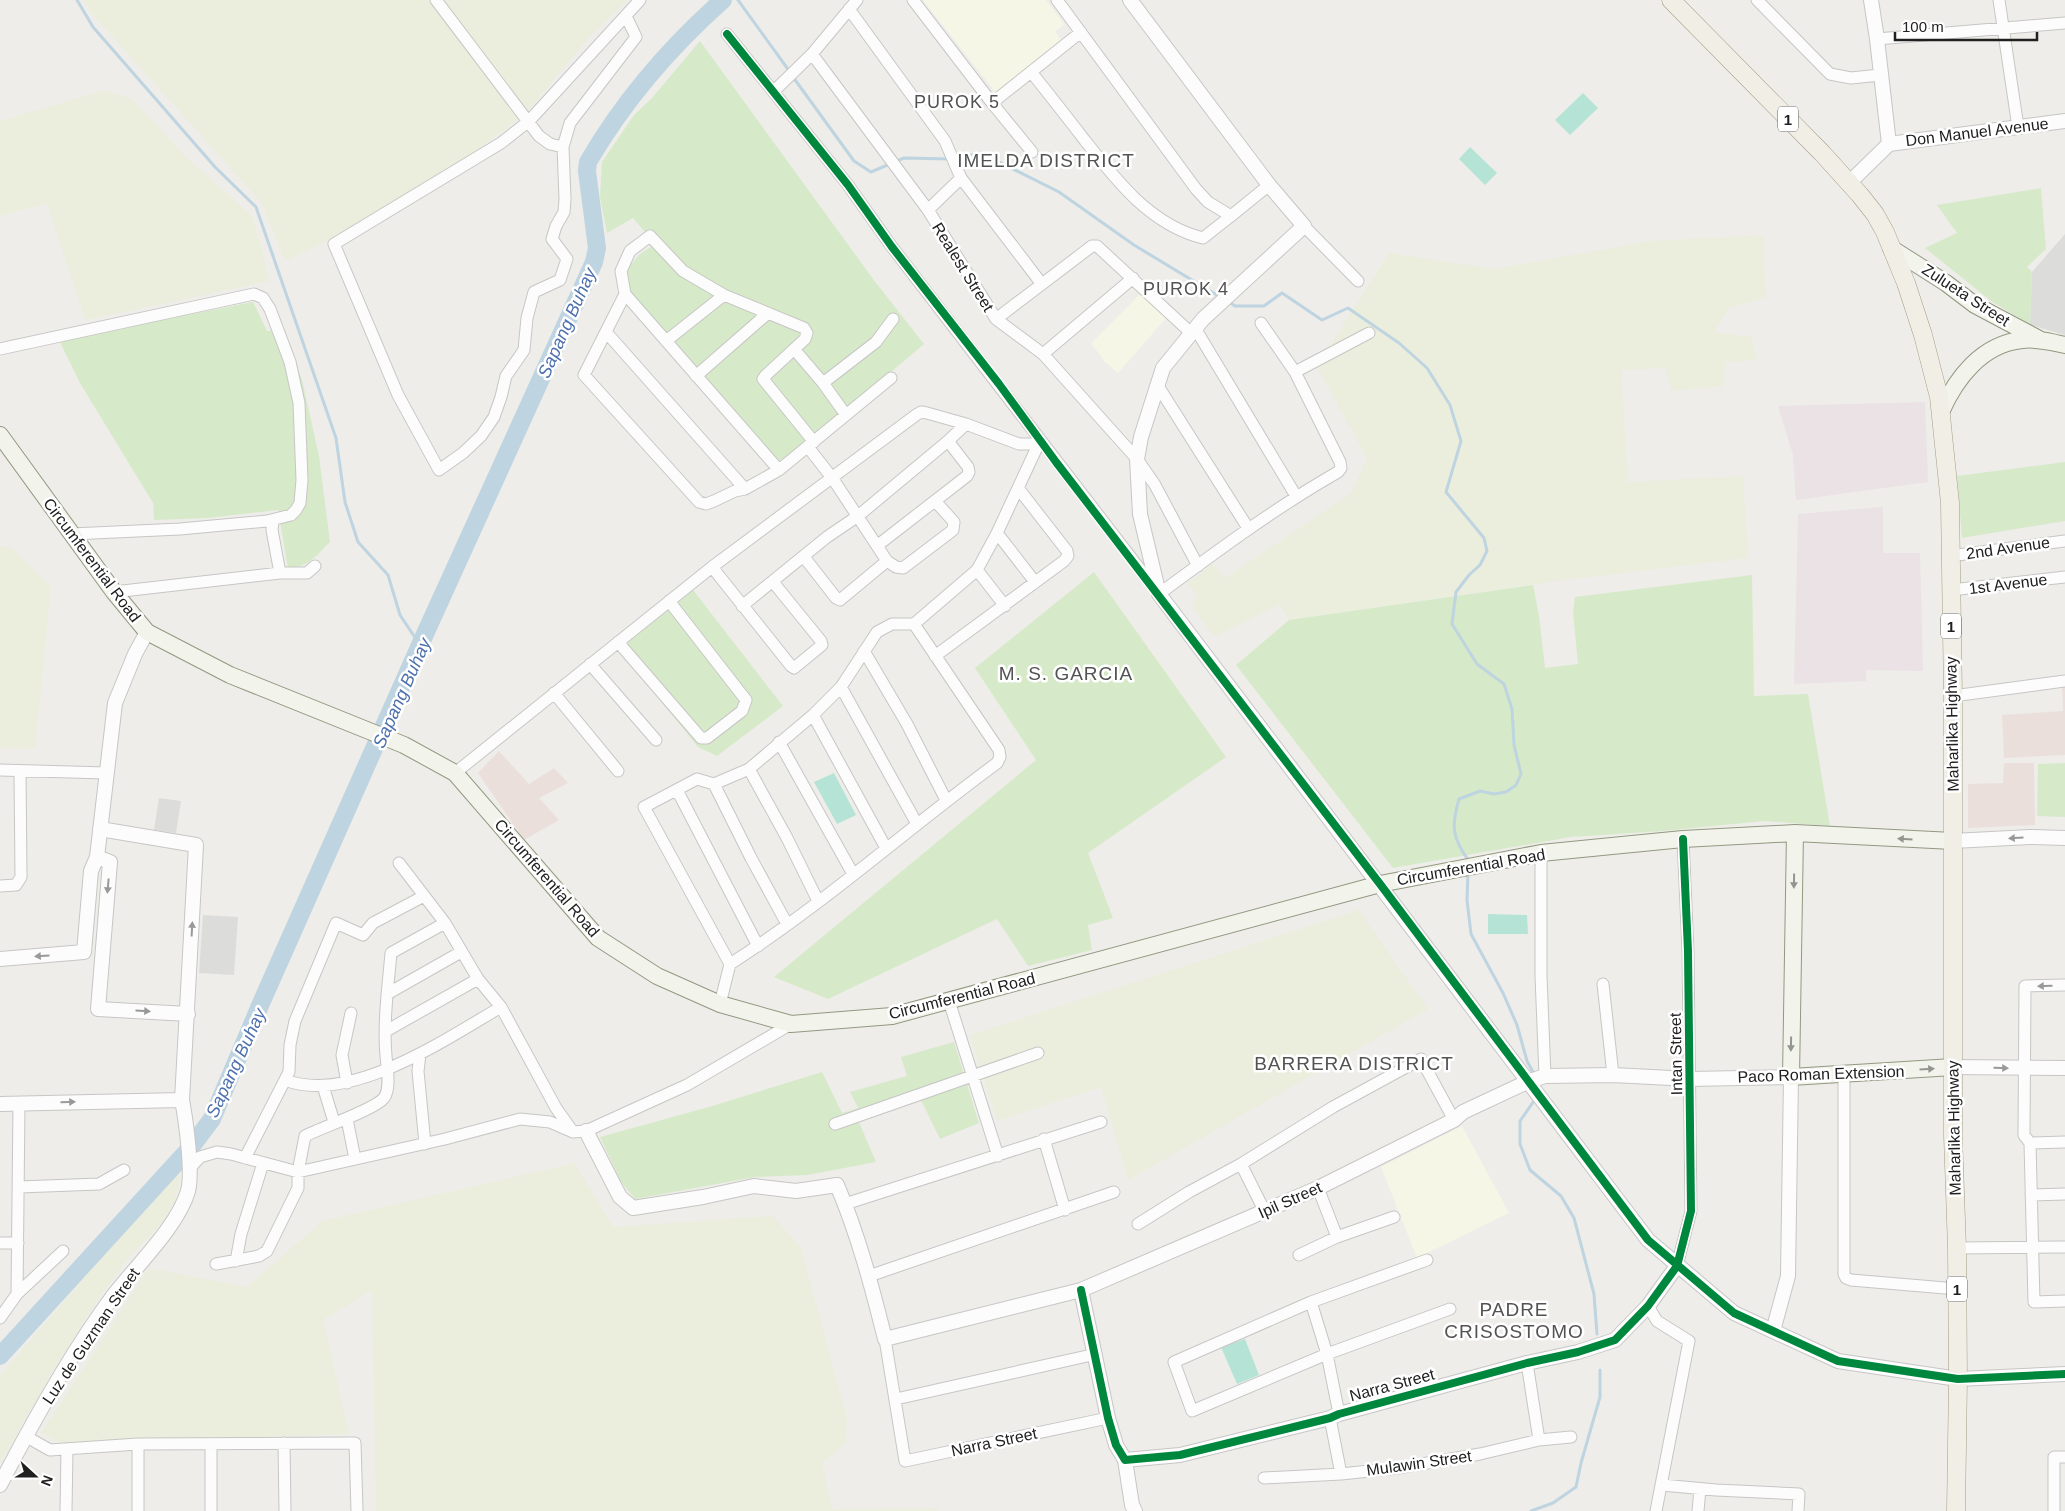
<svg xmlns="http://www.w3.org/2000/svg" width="2065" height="1511" viewBox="0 0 2065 1511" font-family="Helvetica,sans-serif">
<rect width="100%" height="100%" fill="#eeede9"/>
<path fill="#ebdfdb" d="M2062,687h3v68l-61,3 -2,-43 61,-4z
M499,751l30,33 25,-16 14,15 -29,15 20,22 -35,20 -46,-67z
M2004,763h30l1,62 -67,3v-44l35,-1z"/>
<path fill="#ebe2e6" d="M1925,402l3,80 -132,18 -3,-45 -15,-49z
M1883,507v46h37l3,118 -57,-1v11l-72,3 4,-170z"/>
<path fill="#f5f6e5" d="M923,0h123l18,24 -9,8 7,9 -66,52z
M1140,294l27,23 -49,56 -13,-11 -14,-19z
M1462,1126l47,87 -92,45 -36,-91z"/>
<path fill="#dcdcda" d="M2065,234v101l-35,-10 2,-53z
M159,798l22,3 -5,32 -22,-3z
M203,915l35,2 -4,58 -35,-2z"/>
<path fill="#ebeedd" d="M84,0h544l-37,35 -66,79 -48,36 -104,64 -31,19 -57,28 -24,-59 -169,-188z
M105,90l27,9 54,58 66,59 18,65 -185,39 -38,-117 -47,13v-95z
M1763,235l3,62 -37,11 -15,24 37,5 5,23 -31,2 -2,24 -51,5 -7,-23 -44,2 7,112 115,-6 5,82 -192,23 -267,39 -9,-16 -66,33 -23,-33 8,-7 -12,-13 25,-20 13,14 125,-84 17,-35 -50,-93 72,-113 105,16 157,-28z
M0,546l12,2 39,39 -16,162 -35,-1z
M1359,910l69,99 -300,171 -27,-93 -104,34 -27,-86z
M575,1163l38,64 160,-11 28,32 46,171 -2,25 -23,19 10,46 105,-1 1,3h-562l-4,-221 -49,30 26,114 -288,9 -20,-10 108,-165 98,19 75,-66z
M179,1169v17l-5,17 -12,20 -32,33 -33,45 -45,71 -52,91v-88z"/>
<path fill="#d6eac9" d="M700,41l173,238 51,65 -116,99 -31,19 -150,-169 1,-25 12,-14 15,-10 -22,-26 -26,15 -7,-36 2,-35 32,-47 17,-16z
M2041,188l5,61 -19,18 5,5 -2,53 -39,-24 -66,-53 32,-15 -20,-28z
M253,302l14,29 17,-1 18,50 17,76 11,86c-14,14 -21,25 -42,26l-10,-58 -70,8 -54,2 -1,-17 -73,-120 -20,-41 97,-21z
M2065,462v59l-103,17 -5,-62z
M1094,572l132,185 -138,96 25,65 -25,7 4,25 -64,16 -31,-47 -169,80 -54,-22 262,-217 -61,-92z
M1752,575l2,121 54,-2 22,132 -66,-5 -101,10 -92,6 -178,31 -157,-203 53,-45 244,-35 6,31 6,52 33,-4 -5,-52 2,-15z
M693,590l90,116 -66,50 -19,-9 -79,-97z
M2065,763v54l-28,-1 1,-52z
M954,1042l25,81 -39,16 -20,-41 -62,22 18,42 -68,13 -53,2 -120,22 -14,-17 -21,-45 109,-30 113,-35 20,41 16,-5 -8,-16 57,-16 -6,-19z"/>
<path fill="#b5e4d6" d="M1583,93l15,15 -28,27 -15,-15z
M1470,147l27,26 -12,12 -26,-26z
M834,773l22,42 -19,9 -23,-42z
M1488,914l39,1 1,19h-40z
M1245,1339l14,36 -22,9 -16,-37z"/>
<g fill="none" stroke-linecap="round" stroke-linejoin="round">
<path stroke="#bed4e0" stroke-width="3" d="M77,0l16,27 122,140 41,40 80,231 9,64 13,40 30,33 12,40 20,30
M738,0l52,72
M793,77l61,84 17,11 33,-14 46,1
M962,157l19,-4 78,39 75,53 86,52
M1228,301l7,5h29l18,-13 40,27 26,-12 51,35 28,25 23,37 11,36 -15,51 38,46 3,13 -7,14 -11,10 -13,17 -4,32 25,40 27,20 8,25 2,36 7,29 -5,11 -10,7 -12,2 -14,-3 -21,8c-8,27 -7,39 10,62
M1468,872l-1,28 4,34 32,59 14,32 10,36 6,11
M1536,1098l-16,23v23l10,26 31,26 13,22 20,76 3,40
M1531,1511l22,-8 23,-16 5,-24 19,-66v-27"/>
<path stroke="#bed4e0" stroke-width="18" d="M0,1356l191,-209 21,-28 50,-118 158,-356 174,-383 3,-14 -10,-77 1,-9c35,-60 83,-116 135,-162"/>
<defs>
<path id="minor" d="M436,0l103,136 11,8 13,3
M913,0l79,103 40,49
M1057,0l139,189 12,13 23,14 38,-31
M1757,0l73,74 21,4 29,-3
M1999,0l19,127
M849,9l96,132 16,37 80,105
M626,16l10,21 -66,86 -7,24 2,52 -1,13 -8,14 -4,13 15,20 -7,21 -26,12 -7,26 -3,32 -18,26 -5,21 -7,20 -13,19 -18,17 -24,17 -41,-75 -64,-151 167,-101 28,-22 111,-121
M727,34l121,151 44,62 267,347c58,-43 116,-86 179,-122l3,-4 -1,-6 -45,-90 -34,-49
M1877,39l188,-16
M812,54l116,156 68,109 47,35 94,105 18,26 43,81
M1031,72c18,22 35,44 52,66 33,42 67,87 120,100l28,-22
M774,91l38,-37 45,-54
M992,103l89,-71
M928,210l33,-32
M1304,226l54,55
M625,294l154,176
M996,319l96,-73h5l94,87
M1195,328l101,168
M606,332l139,157
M666,341l58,-46
M0,349l254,-55 9,4 7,11 20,53 9,41 3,77 -2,23 -4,7 -5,5 -24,6 -87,8 -108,5
M794,349l29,34 23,32
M1043,354l90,-76
M1295,372l74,-39
M696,376l72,-63
M823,383l53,-41 17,-23
M1158,386l90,142
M814,442l-51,-63 2,-3 40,-37 2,-6 -3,-5 -80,-33 -41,-24 -33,-35 -20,15 -9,20 4,23 -41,81 115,127 7,2 8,-3 21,-10 10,-2 34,-19 112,-92
M808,447l25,32 54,82 9,6 7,1 50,-38 1,-8 -19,-21
M273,521l-1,9 8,43
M997,533l38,49
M878,545l89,-69 2,-4 -1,-5 -20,-26
M1950,556l115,-15
M804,557l32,41 4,2 47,-39
M712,567l79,99 3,2 28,-23 -1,-4 -48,-59
M977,570l28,36
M1951,590l114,-13
M114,592l166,-19h27l8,-7
M742,606l85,-69 31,-21 90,-75 18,-17
M618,642l83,96h6l35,-27 4,-11 -77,-99
M864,651l43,73 39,76
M935,656l129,-95 4,-5 -1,-5 -49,-63
M590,664l66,76
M841,687l76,137
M554,693l64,78
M1953,696l112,-15
M813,715l73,133
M779,742l74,132
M749,769l38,69 31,63
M0,770l106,3
M455,773l257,-206 204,-152 5,-3 6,1 39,11 53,20h23
M714,784l37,74 36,66
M677,790l81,156
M1541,853v123l4,100
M399,863l46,60 33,56 23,28 55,101 17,24
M0,886l16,-1 5,-8 -1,-106
M730,964c94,-60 177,-135 267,-201l3,-6 -1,-7 -85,-126
M1603,984l10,91
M2065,985l-40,1 -1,149 6,8 4,159 31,-1
M387,994l74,-42
M949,1001l49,155
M720,1004l10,-40 -86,-157 53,-28 17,5 35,-15 64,-54 28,-28 36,-55 15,-8h22l63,-54 20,-37 42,-90
M386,1031l92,-52
M420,1054l-2,17 7,73
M1844,1075v199l2,4 5,2 106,9
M285,1080c65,25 161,-41 216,-73
M347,1083l-5,-28 9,-42
M323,1086l11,36
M347,1119l8,40
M835,1124l203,-71
M1044,1139l21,71
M2030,1143l35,-1
M245,1158l44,-86 1,-27 5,-24 41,-98 27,12 10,-12 51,-27
M1241,1164l24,48
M189,1169l11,-12 17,-5 14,2 67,18 147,-33 75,-20 30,3 23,10 13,-1 101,-46 104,-61
M19,1187l80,-3 25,-14
M1318,1188l19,49
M2031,1195l34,-1
M845,1204l256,-82
M1138,1224l51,-32 52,-28 92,-57 88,-48 33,61
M0,1243h18
M1957,1248l108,-1
M1299,1255l38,-18 57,-20
M1427,1260l-116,42 -137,60 18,49 135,-57 123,-45
M236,1261l5,-27 22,-71
M216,1264l43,-8 8,-5 31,-63v-16l7,-36c17,-9 69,-26 79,-38 7,-10 3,-30 2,-42 -3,-33 2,-69 5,-103l54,-30
M1677,1266l14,-55 -3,-260 -5,-112
M869,1276l245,-84
M17,1294l46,-43
M1311,1302l16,52 12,60
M1648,1306l9,15 32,20 -33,170
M0,1318l17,-24 2,-191
M885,1339l20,122 203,-43
M1527,1363l12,77
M896,1399l200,-45
M1330,1418l11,56
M25,1436l25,14 88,-6 217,-1 2,68
M284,1443l1,68
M138,1444v67
M211,1444v67
M1264,1478l77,-4 57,-6 82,-14 59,-14 32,-3
M1662,1485l54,5 83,4 -1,17
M66,1511l1,-62
M1698,1511l2,-22
M2054,1511v-54h11"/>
<path id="tertiary" d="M1130,0l139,185 35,41 -101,93 -40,49 -22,69 -4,22 3,55 19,80 489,646 86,73 104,48 120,18 107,-5
M1889,144l176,-23
M1849,183l40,-39 -12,-105 -6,-39
M147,632l-12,22 -20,49 -18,154 13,5 -12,147 90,5
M1953,841l77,-4 35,1
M0,959l84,-7 7,-81 6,-14
M1953,1067l112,1
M0,1104l182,-4
M586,1131l34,66 13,11 70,-11 51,-11 42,5 41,-6c21,49 35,102 48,154l196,-49 237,-102 136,-68 9,-8 64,-30 18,-6 68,-1 77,4 101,-2 -3,199 -15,55
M1081,1290l27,128 8,27 9,15 55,-5 150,-37 9,-4 188,-51 51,-11 37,-12 33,-34 29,-40
M1125,1460l7,45 3,6
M0,1485c33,-64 70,-131 113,-189 23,-30 65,-70 75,-105 5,-19 -2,-70 -6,-91l14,-255 -96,-16"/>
<path id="secondary" d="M1891,248l55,35 29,22 66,35
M1941,412c15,-34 41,-68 81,-72 15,-2 29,2 43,5
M0,435l114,157 33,40 83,43 174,70 51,28 143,165 59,38 63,28 71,20 101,-8 488,-132 161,-31 142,-14 112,-6 158,8
M1795,833l-4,244 162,-10"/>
<path id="primary" d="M1671,0l151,153 38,42 15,19 10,18 21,51 17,52 16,62 11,106 3,193v440l4,112 1,131 -2,132"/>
</defs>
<use href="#minor" stroke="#c7c6c5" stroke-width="13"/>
<use href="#tertiary" stroke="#c7c6c5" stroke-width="16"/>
<use href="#secondary" stroke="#939881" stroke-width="18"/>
<use href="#primary" stroke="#a49e85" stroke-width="19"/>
<use href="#minor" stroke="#fcfcfc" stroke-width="11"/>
<use href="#tertiary" stroke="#fcfcfc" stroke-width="14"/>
<use href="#secondary" stroke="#f2f4ec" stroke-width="16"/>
<use href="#primary" stroke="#f1eee6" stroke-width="18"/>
<defs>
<path id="cycleway" d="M727,34l121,151 44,62 107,137 57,78 324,422 268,356 86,73 104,48 120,18 107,-5
M1081,1290l27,128 8,27 9,15 55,-5 150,-37 9,-4 188,-51 51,-11 37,-12 33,-34 29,-40 14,-55 -3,-260 -5,-112"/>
</defs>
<use href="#cycleway" stroke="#fff" stroke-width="11"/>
<use href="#cycleway" stroke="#00873e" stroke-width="8"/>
</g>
<defs><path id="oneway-solid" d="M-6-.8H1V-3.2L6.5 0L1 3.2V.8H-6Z" transform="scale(1.25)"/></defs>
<g fill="#999">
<use href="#oneway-solid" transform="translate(2016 838) rotate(177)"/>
<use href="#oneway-solid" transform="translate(108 886) rotate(95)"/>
<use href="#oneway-solid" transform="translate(192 929) rotate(-87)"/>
<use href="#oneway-solid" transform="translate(42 956) rotate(176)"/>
<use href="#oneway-solid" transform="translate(2045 986) rotate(178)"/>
<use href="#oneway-solid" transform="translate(143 1011) rotate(3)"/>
<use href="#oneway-solid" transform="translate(2001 1068) rotate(1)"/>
<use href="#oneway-solid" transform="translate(68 1102) rotate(-1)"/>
</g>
<g fill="#949590">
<use href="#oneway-solid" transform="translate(1905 839) rotate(-177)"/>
<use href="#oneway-solid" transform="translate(1794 881) rotate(91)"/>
<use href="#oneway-solid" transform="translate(1791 1044) rotate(91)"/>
<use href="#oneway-solid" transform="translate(1927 1069) rotate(-4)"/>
</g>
<g text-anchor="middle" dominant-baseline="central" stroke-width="5" stroke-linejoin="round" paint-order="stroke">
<g fill="#fff" stroke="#636363" stroke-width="1">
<rect x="1778" y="106.5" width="20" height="25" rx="4"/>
<rect x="1941" y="613.5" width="20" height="25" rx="4"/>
<rect x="1947" y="1276.5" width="20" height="25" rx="4"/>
</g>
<g font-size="15" font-weight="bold" fill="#202020">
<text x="1788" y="119">1</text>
<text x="1951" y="626">1</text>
<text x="1957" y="1289">1</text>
</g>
<g font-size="16" fill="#202020" stroke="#fff">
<text transform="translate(1977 132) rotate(-7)">Don Manuel Avenue</text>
<text transform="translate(963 267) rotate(58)">Realest Street</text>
<text transform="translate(1966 295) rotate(33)">Zulueta Street</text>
<text transform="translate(2008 548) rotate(-8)">2nd Avenue</text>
<text transform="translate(92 560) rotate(53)">Circumferential Road</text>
<text transform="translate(2008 584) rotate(-7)">1st Avenue</text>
<text transform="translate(1952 724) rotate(-91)">Maharlika Highway</text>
<text transform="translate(1471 867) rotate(-10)">Circumferential Road</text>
<text transform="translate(547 878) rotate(49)">Circumferential Road</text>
<text transform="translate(962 996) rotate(-14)">Circumferential Road</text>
<text transform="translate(1676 1054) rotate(-91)">Intan Street</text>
<text transform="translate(1821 1074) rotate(-2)">Paco Roman Extension</text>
<text transform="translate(1954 1128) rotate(-91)">Maharlika Highway</text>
<text transform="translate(1290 1200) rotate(-24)">Ipil Street</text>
<text transform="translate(91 1336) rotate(-56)">Luz de Guzman Street</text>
<text transform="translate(1392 1385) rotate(-15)">Narra Street</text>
<text transform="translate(994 1442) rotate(-12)">Narra Street</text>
<text transform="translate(1419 1463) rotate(-8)">Mulawin Street</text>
</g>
<g font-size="18" letter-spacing="1" fill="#535353" stroke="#fff">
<text x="957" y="102">PUROK 5</text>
<text x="1186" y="289">PUROK 4</text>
</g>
<g font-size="18" font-style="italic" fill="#4e71ae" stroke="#fff">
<text transform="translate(567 323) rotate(-66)">Sapang Buhay</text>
<text transform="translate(402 693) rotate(-66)">Sapang Buhay</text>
<text transform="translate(236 1063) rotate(-65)">Sapang Buhay</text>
</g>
<g font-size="19" letter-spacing="1" fill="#535353" stroke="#fff">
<text x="1046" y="160">IMELDA DISTRICT</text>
<text x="1066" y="673">M. S. GARCIA</text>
<text x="1354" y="1063">BARRERA DISTRICT</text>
<text x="1514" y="1309">PADRE<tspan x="1514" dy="22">CRISOSTOMO</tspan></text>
</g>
</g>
<g transform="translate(35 1476) rotate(111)" stroke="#ffffff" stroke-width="4" paint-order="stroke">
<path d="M0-4L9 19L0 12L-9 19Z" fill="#202020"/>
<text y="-8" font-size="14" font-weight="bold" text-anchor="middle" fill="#202020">N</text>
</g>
<path d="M1895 32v8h142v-8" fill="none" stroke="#202020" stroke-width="2.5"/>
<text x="1902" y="32" font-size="15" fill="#202020" stroke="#ffffff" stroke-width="4" paint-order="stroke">100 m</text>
</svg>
